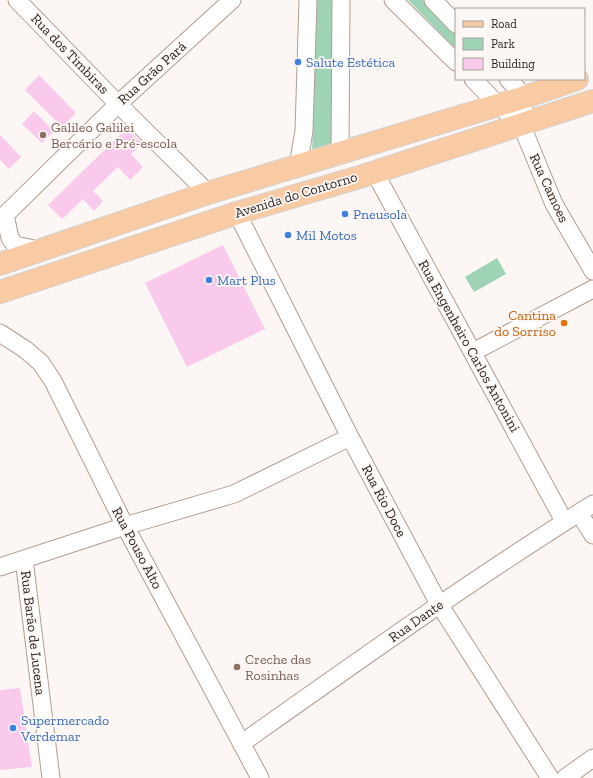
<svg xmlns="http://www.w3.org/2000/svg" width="593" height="778" viewBox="0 0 593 778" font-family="'Zilla Slab',serif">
<rect width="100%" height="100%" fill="#fcf7f4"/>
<path fill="#9ed4b5" d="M316,0h19l-2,148 -21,8z
M408,0h16l32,32v17z
M497,258l9,16 -32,18 -9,-15z"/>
<path fill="#f9caec" d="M39,75l37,38 -14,14 -37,-37z
M34,111l20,20 -12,12 -20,-19z
M127,128l15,15 -11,11 12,13 -13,13 -12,-13 -25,24 10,10 -9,10 -11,-12 -21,20 -14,-14z
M0,135l21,22 -12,12 -9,-9z
M223,245l42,84 -78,38 -42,-84z
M20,688l12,79 -32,3v-80z"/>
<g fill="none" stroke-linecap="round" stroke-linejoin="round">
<defs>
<path id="minor" d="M17,0l101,104 90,89
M393,0l63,62
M433,0l23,24
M473,79l25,26 23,19 33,80 39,67
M508,79l17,18 -4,27
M340,153l1,-153
M298,166l6,-35 4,-131
M374,171l190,350
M237,213l113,224 89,167 111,174
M5,215l5,23 5,7 24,5
M0,220l118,-116 114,-104
M0,333l26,17 15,13 12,18 72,145 135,252
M473,352l120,-63
M579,513l14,22
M24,559l27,219
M0,567l125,-41 109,-32 116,-57
M242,743c116,-82 231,-164 351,-239
M565,778l28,-20"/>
<path id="major" d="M0,264l208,-71 317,-96 52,-18
M0,292l237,-79 126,-37 230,-75"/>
</defs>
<use href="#minor" stroke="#b29d90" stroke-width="19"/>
<use href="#major" stroke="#d4d2d1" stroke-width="24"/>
<use href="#minor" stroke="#fff" stroke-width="17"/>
<use href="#major" stroke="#f8cba5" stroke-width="22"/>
</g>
<g fill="#3f7fe0" stroke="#fcf7f4" stroke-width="1.5">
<circle cx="298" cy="62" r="4"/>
<circle cx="345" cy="214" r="4"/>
<circle cx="288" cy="235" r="4"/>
<circle cx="209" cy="280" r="4"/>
<circle cx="13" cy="728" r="4"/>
</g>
<g fill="#8d6e63" stroke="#fcf7f4" stroke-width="1.5">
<circle cx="43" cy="135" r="4"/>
<circle cx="237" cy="667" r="4"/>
</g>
<circle fill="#e8710a" stroke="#fcf7f4" stroke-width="1.5" cx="564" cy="323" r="4"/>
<g text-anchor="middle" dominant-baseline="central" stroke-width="3.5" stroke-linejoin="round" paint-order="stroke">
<g font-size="14" fill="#271f1a" stroke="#fcf7f4">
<text transform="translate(70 54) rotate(46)">Rua dos Timbiras</text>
<text transform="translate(152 73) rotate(-42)">Rua Grão Pará</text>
<text transform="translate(549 188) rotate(65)">Rua Camoes</text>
<text transform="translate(296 195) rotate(-17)">Avenida do Contorno</text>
<text transform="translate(469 346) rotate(61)">Rua Engenheiro Carlos Antonini</text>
<text transform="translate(384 501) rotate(62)">Rua Rio Doce</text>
<text transform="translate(137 548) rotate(62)">Rua Pouso Alto</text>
<text transform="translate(416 621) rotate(-35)">Rua Dante</text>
<text transform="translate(33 633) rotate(83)">Rua Barão de Lucena</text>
</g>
<g font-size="14" fill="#366cbe" stroke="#fcf7f4" text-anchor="start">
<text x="306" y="62">Salute Estética</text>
<text x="353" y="214">Pneusola</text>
<text x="296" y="235">Mil Motos</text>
<text x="217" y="280">Mart Plus</text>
<text x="21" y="720">Supermercado<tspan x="21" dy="16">Verdemar</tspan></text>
</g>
<g font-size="14" fill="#785e54" stroke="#fcf7f4" text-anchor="start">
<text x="51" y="127">Galileo Galilei<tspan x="51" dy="16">Bercário e Pré-escola</tspan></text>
<text x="245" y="659">Creche das<tspan x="245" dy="16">Rosinhas</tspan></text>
</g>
<g font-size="14" fill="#c56008" stroke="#fcf7f4" text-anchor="end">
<text x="556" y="315">Cantina<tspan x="556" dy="16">do Sorriso</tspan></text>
</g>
</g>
<rect x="455" y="8" width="130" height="72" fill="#fcf7f4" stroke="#a7a19d"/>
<rect x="463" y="21" width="20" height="6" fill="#f8cba5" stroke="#a7a19d"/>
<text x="491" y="28" font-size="12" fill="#271f1a">Road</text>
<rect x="463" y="38" width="20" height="12" fill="#9ed4b5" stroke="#a7a19d"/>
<text x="491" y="48" font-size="12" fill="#271f1a">Park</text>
<rect x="463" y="58" width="20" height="12" fill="#f9caec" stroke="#a7a19d"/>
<text x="491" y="68" font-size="12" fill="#271f1a">Building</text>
</svg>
